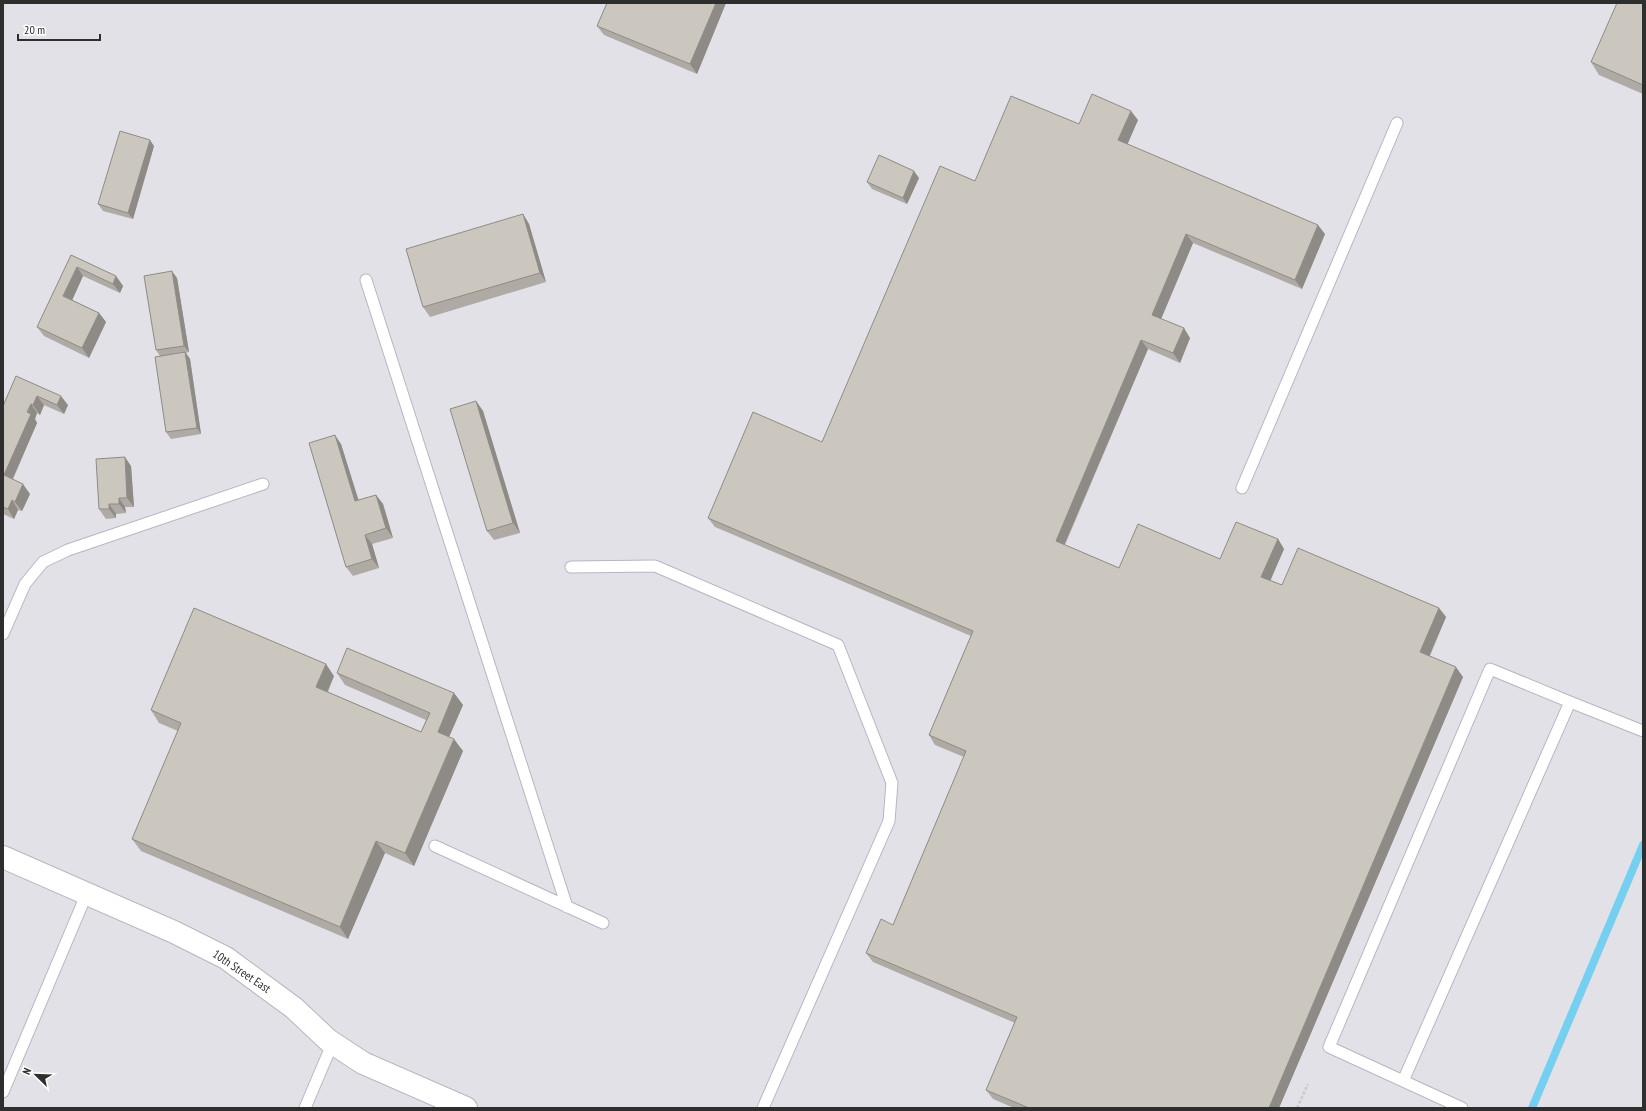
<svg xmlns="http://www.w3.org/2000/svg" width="1646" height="1111" viewBox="0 0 1646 1111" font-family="'PT Sans Narrow',sans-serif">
<rect width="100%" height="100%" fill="#efe9e1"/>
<path fill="#e3e1e8" d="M3,3h1640v1105h-1640z"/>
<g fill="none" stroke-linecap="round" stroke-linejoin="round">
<path stroke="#75cff0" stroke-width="8" d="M1532,1108l111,-263"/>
<defs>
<path id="lane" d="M366,280l201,627
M1242,488l155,-365
M571,567l84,-1 183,79 54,138 -3,38 -126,287
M3,634l22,-50 18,-22 25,-12 195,-66
M1570,702l73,29
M435,846l168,77
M1403,1081l167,-379 -80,-33 -161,378 133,61
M3,1092l84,-199
M305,1108l28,-66"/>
<path id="street" d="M3,857l171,75 52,26 68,50 34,32 35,23 103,45"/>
</defs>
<use href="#lane" stroke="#b4b7c1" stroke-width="13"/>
<use href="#street" stroke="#b4b7c1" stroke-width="24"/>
<path stroke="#c9c9c9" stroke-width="2.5" stroke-dasharray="3 2" stroke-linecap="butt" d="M1297,1108l11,-24"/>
<use href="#lane" stroke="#fff" stroke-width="11"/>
<use href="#street" stroke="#fff" stroke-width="22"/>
</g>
<path fill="#afaba4" d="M607,3h119l-29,71 -93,-39 -7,-9z
M1643,3v91l-44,-19 -8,-13z
M1138,120l-11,24 198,90 -23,55 -109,-46 -32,76 29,19 -10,25 -32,-14 -83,196 54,23 101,-9 58,-20 6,10 -14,31 12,5 157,23 7,9 -16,39 33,21 -184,431h-265l-21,-9 -7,-9 29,-67 -142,-61 -7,-9 27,-28 71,-168 -29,-12 -6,-10 42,-99 -256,-109 -7,-9 114,-76 153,-261 104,-57z
M154,146l-21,73 -30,-8 -5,-7z
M919,178l-12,26 -35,-15 -5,-7z
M523,214l6,10 17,58 -116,35 -7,-10z
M71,255l45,21 7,10 -3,7 -37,-17 -11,24 27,13 7,9 -17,36 -45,-22 -7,-9z
M177,278l12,74 -3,1 4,6 11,75 -30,5 -5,-7 -6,-76 -4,-6z
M16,376l52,29 -4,9 -20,-9 -4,10 -3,-2 -2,6 2,4 -24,56 17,15 -8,17 -4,-1 -4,9 -11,-5v-108z
M476,401l7,10 37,122 -26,7 -7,-9z
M341,444l17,56 18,-5 7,9 10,34 -21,6 7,24 -26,8 -7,-9z
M131,466l3,41h-9l1,6 -10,1v4l-10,1 -7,-10z
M337,673l117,20 9,12 -14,32 14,14 -49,115 -29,-13 -37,86 -207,-88 -9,-12 46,-108 -19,-8 -8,-13 183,-34 -6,16 93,40 5,-12 -81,-35z"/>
<path fill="#8e8b86" d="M716,3h10l-29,71 -7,-10z
M1131,111l7,9 -13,30 -7,-10z
M150,140l4,6 -21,73 -5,-6z
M914,171l5,7 -12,26 -4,-6z
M523,214l6,10 17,58 -6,-9z
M1318,225l7,9 -23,55 -7,-9z
M1186,234l7,9 -34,81 -7,-9z
M77,267l6,9 -13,29 -7,-9z
M172,271l5,7 12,74 -5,-6z
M116,276l7,10 -3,7 -7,-9z
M99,313l7,9 -17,36 -7,-10z
M1184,328l6,10 -10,25 -7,-10z
M1141,340l7,9 -86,201 -6,-9z
M185,352l5,7 11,75 -4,-6z
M37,396l7,9 -4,10 -7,-10z
M61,396l7,9 -4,9 -7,-9z
M476,401l7,10 37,122 -7,-10z
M31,404l6,9 -2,6 2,4 -27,62 -6,-10z
M335,435l6,9 21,67 -7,-10z
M125,457l6,9 3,41 -7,-9z
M23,484l7,10 -8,17 -7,-9z
M376,495l7,9 10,34 -7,-10z
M119,498l6,9 1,6 -7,-9z
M12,500l6,10 -4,9 -6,-10z
M109,504l7,10v4l-7,-9z
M365,535l7,9 7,24 -7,-9z
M1278,539l6,10 -16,37 -7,-9z
M1439,608l7,9 -19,44 -7,-9z
M326,664l8,12 -10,23 -8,-12z
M1456,667l7,10 -184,431h-10z
M454,693l9,12 -17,39 -8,-12z
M454,739l9,12 -49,115 -9,-13z
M376,841l9,12 -37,86 -8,-12z"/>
<path fill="#cbc7bf" stroke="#8e8b86" d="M607,3h109l-26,61 -93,-38z
M1617,3h26v82l-52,-23z
M1092,94l39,17 -13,29 200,85 -23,55 -109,-46 -34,81 32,13 -11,25 -32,-13 -85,201 63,27 19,-44 82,35 16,-37 42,17 -17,38 21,8 16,-37 141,60 -19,44 36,15 -187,441h-240l-43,-18 31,-73 -151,-64 15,-34 12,6 73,-174 -37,-16 44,-104 -265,-113 45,-106 69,30 118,-276 35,15 36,-85 68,28z
M120,131l30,9 -22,73 -30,-9z
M879,155l35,16 -11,27 -36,-16z
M523,214l17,59 -117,34 -17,-58z
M71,255l45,21 -3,8 -36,-17 -14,29 36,17 -17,35 -45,-21z
M172,271l12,75 -28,4 -12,-74z
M185,352l12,76 -31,4 -11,-75z
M16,376l45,20 -4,9 -20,-9 -4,9 -2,-1 -4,8 4,2 -27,61 19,9 -8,18 -3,-2 -4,9 -5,-2v-101z
M476,401l37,122 -26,8 -37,-122z
M335,435l20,66 21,-6 10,33 -21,7 7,24 -26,8 -37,-124z
M125,457l2,41h-8v6h-10v5h-10l-3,-50z
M194,608l132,56 -10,23 105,45 9,-19 -93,-40 10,-25 107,45 -16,39 16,7 -49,114 -29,-12 -36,86 -208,-88 49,-116 -30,-13z"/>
<g text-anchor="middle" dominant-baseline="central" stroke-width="3" stroke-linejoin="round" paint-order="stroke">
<g font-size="12" fill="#2e2e2e" stroke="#fff">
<text transform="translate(242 971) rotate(34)">10th Street East</text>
</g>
</g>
<rect width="1646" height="1111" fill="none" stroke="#2e2e2e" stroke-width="8"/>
<g transform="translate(36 1075) rotate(293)" stroke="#ffffff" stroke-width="3" paint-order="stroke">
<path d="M0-3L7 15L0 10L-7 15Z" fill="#2e2e2e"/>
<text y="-6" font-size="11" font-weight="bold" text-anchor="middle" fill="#2e2e2e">N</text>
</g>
<path d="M18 34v6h82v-6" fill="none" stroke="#2e2e2e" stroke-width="2"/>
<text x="24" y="34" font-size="12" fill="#2e2e2e" stroke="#ffffff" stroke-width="3" paint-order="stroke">20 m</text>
</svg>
